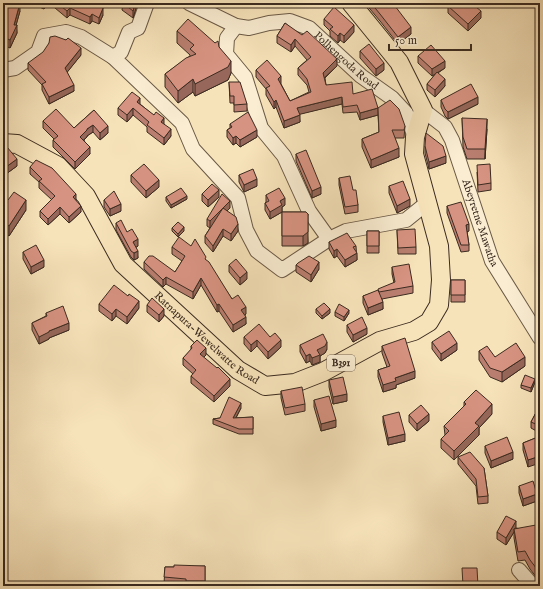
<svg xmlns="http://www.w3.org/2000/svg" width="543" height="589" viewBox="0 0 543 589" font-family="'IM FELL English',serif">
<rect width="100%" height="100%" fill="#f7e3ba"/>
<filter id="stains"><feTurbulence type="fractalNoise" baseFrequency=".005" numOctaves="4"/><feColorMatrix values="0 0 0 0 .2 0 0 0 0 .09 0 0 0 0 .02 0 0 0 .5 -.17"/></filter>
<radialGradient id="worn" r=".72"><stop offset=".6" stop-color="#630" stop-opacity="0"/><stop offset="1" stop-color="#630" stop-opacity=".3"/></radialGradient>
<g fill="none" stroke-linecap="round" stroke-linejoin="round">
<defs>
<g id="minor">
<path id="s1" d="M189,3l47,23 13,2 20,-5 21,-2 19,7 52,48 31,22 14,15 9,24"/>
<path d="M236,26l-9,12 -1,16 19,23 16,51 23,28 25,55 20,28"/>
<path d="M113,57l69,66 11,26 45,49 8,32 11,21 25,19 47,-31 17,-8 60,-11 21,-17"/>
<path d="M3,70l12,-2 23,-16 6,-16 22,-4 15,5 32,20 8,-5 8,-20 9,-4 9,-25"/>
<path id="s2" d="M423,110l22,17 7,13 40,121 48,77"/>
<path d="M519,570l14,16"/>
</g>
<g id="major">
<path id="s3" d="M3,143l14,1 41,22 28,30 37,68 115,106 27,16 30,-3 28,-11 57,-31 34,-10 15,-9 10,-17 2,-25 -2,-34 -25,-92 1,-17 8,-27 -24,-48 -48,-59"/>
</g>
</defs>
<use href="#minor" stroke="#6a5946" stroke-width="16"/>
<use href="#major" stroke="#3b2b20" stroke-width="20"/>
<use href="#minor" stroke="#faedd2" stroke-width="14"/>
<use href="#major" stroke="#f7e3ba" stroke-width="18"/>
</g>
<path fill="#b97e6f" stroke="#3b2b20" d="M3,3l17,8 -4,14 1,8 -7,15 -7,-3z
M37,3h10l-3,6 -7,-3z
M49,3h43l11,12 -4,9 -7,-3 -2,3 -20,-9 -3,3z
M123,3h14v2l-4,13 -11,-8z
M257,3h11l-1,4z
M365,3h27l19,31 -13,10 -18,-23z
M448,6l33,12 -13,13 -20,-18z
M324,19l30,13 -10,11 -4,-3 -2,3 -8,-7v-5l-6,-6z
M285,23l52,43 -12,12 1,7 27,9 25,14 27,18 -1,12h-9l4,19 -28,11 -9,-21v-8l17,-7 -1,-17 -18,5 -3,-8 -14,1 -1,-9 -43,10 1,8 -16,6 -8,-21 -2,2 -8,-14v-6l-10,-12v-7l25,13v1l9,17 19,-9 -2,-7 -9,-10v-7l9,-8 -12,-14 -4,6 -14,-9v-7z
M177,31l42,16 12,26 -3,7 -33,16 -2,-4 -15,11 -13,-16v-13l25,-18v-1l-13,-12z
M360,51l24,19 -8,6 -16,-18z
M81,55l-14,17 7,19 -25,13 -7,-14v-5l-14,-15v-7z
M418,56l27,12 -7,5 7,13 -10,11 -8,-7v-6l9,-10 -4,2 -14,-13z
M229,82l18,22v7l-13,1v-9h-4z
M441,100l37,4 -30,15 -3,-3 -4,-9z
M140,104l24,20 7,12 -7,9 -17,-13v-5l-14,-12 -6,7 -9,-7v-7z
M94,110l14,23 -8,7 -7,-8 -6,4v1l-3,3 6,14 -15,15 -22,-22v-7l1,-1 -11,-11v-7l31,7z
M462,118l25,11 -2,30h-18l-4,-12z
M230,124l27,13 -17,10 -4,-4 -3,2 -6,-8v-7l3,-2z
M425,146l21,17 -17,6 -4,-16z
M3,150l14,16 -11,8 -3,-4z
M296,154l25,40 -9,4 -16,-37z
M30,167l46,34 5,11 -12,11 -9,-9 -12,11 -8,-8v-6l12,-11 -13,-12v-6l-9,-8z
M477,172l14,11v7l-13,2z
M131,175l28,12 -13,11 -15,-16z
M239,175l18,11 -13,6 -5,-10z
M339,178l14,12 5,15v7l-13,2 -6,-29z
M389,186l21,20 -13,7 -8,-20z
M202,194l17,3 -11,10 -6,-6z
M266,195l19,10 -3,2v5h24l2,31 -5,3h-21v-34l-12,7 -5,-9v-7l1,-1z
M3,197l23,13 -17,26 -6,-4z
M166,197l21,2 -16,9 -5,-7z
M104,200l17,11 -11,5 -6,-9z
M447,206l22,25h-2l2,14v6l-8,1 -14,-39z
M230,208l-3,3 11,20 -7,10 -8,-5 -10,16 -8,-9v-7l5,-8 -3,-2v-7z
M116,223l11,9 11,14 -2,1 2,11 -4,2 -3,-3 -15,-27z
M172,228l12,3 -6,6 -6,-6z
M397,230l19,17v7h-18z
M367,231h12v22h-12z
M329,242l27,4 1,14 -12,7 -8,-11 -3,2 -5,-9z
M172,247l34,13 26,39 14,15 -1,1 1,9 -13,8 -14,-21 -2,1 -16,-27 -8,14 -27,-15 -3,3 -19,-18v-7l31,10 7,-11 -10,-7z
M23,252l21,15 -13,7 -8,-15z
M229,265l18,14 -7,6 -11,-13z
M296,265l23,4 -8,13 -15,-10z
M392,267l21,19v7l-31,6 1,10 -15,6 -5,-12v-7l15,-5 16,-8 -2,-9z
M451,280h14v22h-14z
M99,304l40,4 -12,16 -11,-8 -4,5 -13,-10z
M147,305l17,11 -5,6 -12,-10z
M316,309l14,4 -8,6 -6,-6z
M335,312l14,1 -5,8 -9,-5z
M46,313l23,17 -20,8v1l-10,5 -7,-14v-7l14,-7z
M347,325l20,9 -14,8 -6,-10z
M244,337h26l11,10 -13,12 -11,-13 -6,6 -7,-8z
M432,342l25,8 -16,11 -9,-12z
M300,345l27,4 -2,4 -5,3v6l-8,3 -2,-4 -4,2 -6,-11z
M191,346l15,9 -3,2 27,29 -16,16 -23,-19v-7l2,-2 -10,-9v-7l8,-8z
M382,346l33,32 -19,7v3l-13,4 -5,-15v-7l9,-3 -5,-14z
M479,351l16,6 30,9 -23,16 -12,-5 -11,-17z
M329,380l18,21 -14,3 -4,-17z
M535,382l-4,10 -10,-4v-3z
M281,391l24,13v7l-20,4 -4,-17z
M314,400l22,27 -15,4 -7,-24z
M464,402l28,12 -13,14v7l-25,25 -13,-12v-9l4,-4 -1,-9 20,-20z
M540,405v28l-9,-5v-6z
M241,408l-5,10 17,-1v17h-14l-26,-10v-5l7,-1z
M409,415l20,6 -12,10 -8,-9z
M383,416l22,25 -17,4 -5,-23z
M538,437l-10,30 -5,-17v-7z
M485,446l28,13 -22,9 -6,-15z
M458,457l26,11 4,28v7l-10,1 -2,-18 -18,-22z
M519,486l18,15 -14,5 -4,-13z
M516,528l21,4 3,-1v51l-10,-13 -5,-9 -7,1 -4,-23v-6l-8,13 -9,-6v-7z
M205,566v20h-19l-22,-2 1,-17h9z"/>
<path fill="#96675a" stroke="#3b2b20" d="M20,3v8l-5,18 2,-4v8l-7,15v-8z
M44,3h3l-3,6z
M135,3h2v2l-4,13v-7z
M70,8v7l-3,3v-7z
M103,8v7l-4,9v-6z
M481,11v7l-13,13v-7z
M92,14v7l-2,3v-7z
M354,25v7l-10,11v-7z
M411,27v7l-13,10v-7z
M340,33v7l-2,3v-7z
M295,39v7l-4,6v-7z
M81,48v7l-16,20v-7z
M337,59v7l-14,13v-6z
M231,61v12l-3,7 -33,16v-12z
M445,61v7l-13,8v-7z
M384,63v7l-8,6v-7z
M281,76v7l-3,3v-7z
M193,79v13l-15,11v-12z
M445,79v7l-10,11v-7z
M74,85v6l-25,13v-7z
M342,97v7l-45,11v-7z
M478,97v7l-30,15v-7z
M140,98v7l-3,-3z
M276,100v7l-2,2v-7z
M133,108v7l-6,7v-7z
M378,108v7l-18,5v-7z
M300,115v7l-16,6v-7z
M164,118v7l-3,-3z
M487,119v10l-2,30v-10z
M93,125v7l-6,4v1l-7,6v-6l7,-8z
M108,126v7l-8,7v-7z
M171,129v7l-7,9v-7z
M257,130v7l-17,10v-7z
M236,136v7l-3,2v-7z
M90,147v7l-15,15v-7z
M399,148v9l-28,11v-8z
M446,156v7l-17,6v-7z
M17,159v7l-11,8v-7z
M257,179v7l-13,6v-7z
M159,180v7l-13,11v-7z
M321,187v7l-9,4v-7z
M219,190v7l-11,10v-7z
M76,194v7l-3,-4z
M187,196v3l-16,9v-3z
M285,198v7l-3,2v5l-12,7v-7l10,-11z
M410,199v7l-13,7v-7z
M26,200v10l-17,26v-10z
M230,201v7l-20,20v-7z
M121,204v7l-11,5v-7z
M81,206v6l-12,11v-6z
M60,207v7l-12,11v-6z
M308,214v29l-5,3v-10z
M238,224v7l-7,10v-7z
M469,224v7l-3,1v-7z
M184,227v4l-6,6v-3z
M223,229v7l-10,16v-6z
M138,239v7l-5,3v-7z
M337,249v7l-3,2v-7z
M138,251v7l-4,2v-7z
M357,253v7l-12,7v-7z
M44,260v7l-13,7v-7z
M319,262v7l-8,13v-7z
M247,272v7l-7,6v-7z
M166,277v7l-3,3v-7z
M201,278v7l-8,14v-7z
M139,301v7l-12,16v-7z
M383,302v7l-15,6v-7z
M219,304v7l-2,1v-7z
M246,307v7l-5,3v-7z
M116,309v7l-4,5v-7z
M164,309v7l-5,6v-7z
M330,309v4l-8,6v-3z
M349,310v3l-5,8v-4z
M246,317v7l-13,8v-7z
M69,323v7l-20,8v1l-10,5v-7l10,-6z
M367,328v6l-14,8v-7z
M257,340v6l-6,6v-7z
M281,340v7l-13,12v-7z
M327,342v7l-2,4 -5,3v6l-8,3v-7l5,-8z
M457,343v7l-16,11v-7z
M206,348v7l-6,6v-7z
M310,354v7l-4,2v-7z
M525,357v9l-23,16v-10z
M415,371v7l-19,7v3l-13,4v-7l12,-7z
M230,379v7l-16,16v-6z
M535,379v3l-4,10v-4z
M347,394v7l-14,3v-7z
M241,403v5l-8,15v-5z
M492,404v10l-13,14v7l-25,25v-9l21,-28z
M429,414v7l-12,10v-7z
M336,420v7l-15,4v-7z
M405,434v7l-17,4v-7z
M513,452v7l-22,9v-7z
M540,456v7l-12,4v-7z
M537,494v7l-14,5v-7z
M516,521v7l-2,1v3l-8,13v-7z"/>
<path fill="#d79381" stroke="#3b2b20" d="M3,3h17l-6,22h3l-7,15 -7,-3z
M57,3h35l11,5 -4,10 -7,-4 -2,3 -20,-9 -3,3z
M123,3h12l-2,8z
M371,3h21l3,3 16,21 -13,10 -18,-23z
M451,3h20l10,8 -13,13 -20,-18z
M334,7l20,18 -10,11 -4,-3 -2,3 -8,-7 3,-2 -9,-8z
M188,19l27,24 3,-2 1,6 12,14 -3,6 -33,17 -2,-5 -15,12 -13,-17 21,-16 10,-4 -6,-5 4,-4 -17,-14z
M285,23l17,12 5,-4 30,28 -14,14 3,12 26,-3 1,12 19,-5 6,19 -18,5 -3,-8 -14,2 -1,-10 -45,11 3,7 -16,6 -8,-21 -2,2 -8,-14 4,-2 -14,-16 11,-10 14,16 -3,3 12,22 21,-9 -4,-13 -9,-11 13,-11 -16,-18 -4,6 -14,-9z
M55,36l11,4 2,-2 13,10 -16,20 9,17 -25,12 -7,-13 4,-2 -18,-19 15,-11 6,-9 1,-6z
M369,44l15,19 -8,6 -16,-18z
M431,45l14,16 -13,8 -14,-13z
M437,72l8,7 -10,11 -8,-6z
M229,82h11l7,22 -13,1v-9h-4z
M471,84l7,13 -30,15 -3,-3 -4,-9z
M132,92l8,6 -3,4 17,13 2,-3 8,6 -3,4 10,7 -7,9 -17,-13 2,-3 -16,-14 -6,7 -9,-7z
M390,100l9,9 6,17 -1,4h-12l7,18 -28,12 -9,-21 17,-7 -1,-24z
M56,109l18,19 20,-18 14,16 -8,7 -7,-8 -6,4v1l-7,7 10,10 -15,15 -22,-22 5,-4 -15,-15z
M248,112l9,18 -17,10 -4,-4 -3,2 -6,-8 5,-3 -2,-3z
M462,118l25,1 -2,30h-18l-4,-12z
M426,133l17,13 3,10 -17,6 -4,-16z
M7,147l10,12 -11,8 -3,-4v-13z
M306,150l15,37 -9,4 -16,-37z
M36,160l16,8 24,26 -3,3 8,9 -12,11 -9,-10 -12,12 -8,-8 15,-15 -16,-15 3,-2 -12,-12z
M144,164l15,16 -13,11 -15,-16z
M490,164l1,19 -13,2 -1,-20z
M253,169l4,10 -13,6 -5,-10z
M350,176l3,14h3l2,15 -13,2 -6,-29z
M403,181l7,18 -13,7 -8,-20z
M212,184l7,6 -11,10 -6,-6z
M181,188l6,8 -16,9 -5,-8z
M279,188l6,10 -5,3 2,4 -12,7 -5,-9 4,-2 -3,-6z
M114,191l7,13 -11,5 -6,-9z
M14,192l12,8 -17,26 -6,-4v-25l5,3z
M222,194l8,7 -20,20 -3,-2z
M461,202l8,22 -3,1 3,20h-8l-14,-39z
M223,208l13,9 2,7 -7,10 -8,-5 -10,17 -8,-10z
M282,212h24l2,2v18l-5,4h-21z
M121,220l6,12 5,-3 6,10 -5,3 5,9 -4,2 -3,-2 -15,-28z
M178,222l6,5 -6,7 -6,-6z
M415,229l1,18 -18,1 -1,-18z
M367,231h12v15h-12z
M347,233l9,13 -3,1 4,6 -12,7 -8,-11 -3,2 -5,-9z
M179,237l12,9 4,-7 11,18 -1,2 4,3 23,37 6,-4 8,12 -5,3 5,7 -13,8 -14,-21 -2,1 -16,-27 -8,14 -27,-15 -3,3 -19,-18 5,-6h4l22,16 10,-16 -13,-9z
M36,245l8,15 -13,7 -8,-15z
M309,256l10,6 -8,13 -15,-10 2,-2z
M236,259l11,13 -7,6 -11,-13z
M409,264l4,22 -34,6 -1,-3 17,-7 -3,-15z
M451,280h14v15h-14z
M114,285l14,11 1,-2 10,7 -12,16 -11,-8 -4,5 -13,-10z
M378,290l5,12 -15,6 -5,-12z
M152,298l12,11 -5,6 -12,-10z
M324,303l6,6 -8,7 -6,-7z
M339,304l10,6 -5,7 -9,-5z
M63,306l6,17 -20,8v1l-10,5 -7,-14 15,-7 -1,-3z
M362,317l5,11 -14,7 -6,-10z
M259,324l11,13 5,-4 6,7 -13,12 -11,-12 -6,5 -7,-8z
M449,331l8,12 -16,11 -9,-12z
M323,334l4,8 -2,4 -8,4 3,5 -8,3 -2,-4 -4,2 -6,-11z
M405,338l10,33 -20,7 1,3 -13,4 -5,-15 12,-4 -8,-20z
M197,340l9,8 -6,6 17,14 1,-1 12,12 -16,17 -23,-20 5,-6 -13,-12 9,-10 -1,-2z
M516,343l9,14 -23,15 -12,-4 -11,-17 8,-5 8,11z
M525,375l10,4 -4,9 -10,-3z
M343,377l4,17 -14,3 -4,-17z
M302,387l3,17 -20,4 -4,-17z
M476,390l16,14 -17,19 4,3 -25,25 -13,-12 8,-8 -5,-5 22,-22 -2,-2z
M329,396l7,24 -15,4 -7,-24z
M229,397l12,6 -8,15 20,-1v12h-14l-26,-10 7,-1z
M421,405l8,9 -12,10 -8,-9z
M540,405v21l-9,-4z
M399,412l6,22 -17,4 -5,-22z
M507,437l6,15 -22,9 -6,-15z
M538,437l2,6v13l-12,4 -5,-17z
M470,452l14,16 4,28 -10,1 -2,-18 -18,-22z
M533,481l4,13 -14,5 -4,-13z
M506,516l10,5 -10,17 -9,-6z
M536,525l1,7 3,-1v42l-10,-13 -5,-9 -7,1 -4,-23z
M174,565l31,1v15h-19v-2l-22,-2 1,-10h9z
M462,568h15l1,18h-15z"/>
<g text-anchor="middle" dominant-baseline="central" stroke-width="3.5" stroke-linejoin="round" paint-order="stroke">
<rect fill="#faedd2" stroke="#746555" stroke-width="1" x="327" y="355" width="28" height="16" rx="3"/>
<g font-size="10" font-weight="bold" fill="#3b2b20">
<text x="341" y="363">B391</text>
</g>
<g font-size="11" fill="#3b2b20" stroke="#faedd2">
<text stroke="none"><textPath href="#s1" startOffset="177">Polhengoda Road</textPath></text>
<text stroke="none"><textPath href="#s2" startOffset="130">Abeyretne Mawatha</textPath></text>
<text stroke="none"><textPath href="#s3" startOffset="291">Ratnapura-Wewelwatte Road</textPath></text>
</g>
</g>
<rect width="543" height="589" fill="none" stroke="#f7e3ba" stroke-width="16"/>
<rect x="4" y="4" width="535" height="581" fill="none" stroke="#3b2b20" stroke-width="2"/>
<rect x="8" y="8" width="527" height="573" fill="none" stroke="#3b2b20"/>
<path d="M389 44v6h82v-6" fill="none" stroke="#3b2b20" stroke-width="2"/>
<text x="395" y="44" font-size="12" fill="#3b2b20" stroke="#faedd2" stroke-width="3" paint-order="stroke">50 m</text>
<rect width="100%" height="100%" filter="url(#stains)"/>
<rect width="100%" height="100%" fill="url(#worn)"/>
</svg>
